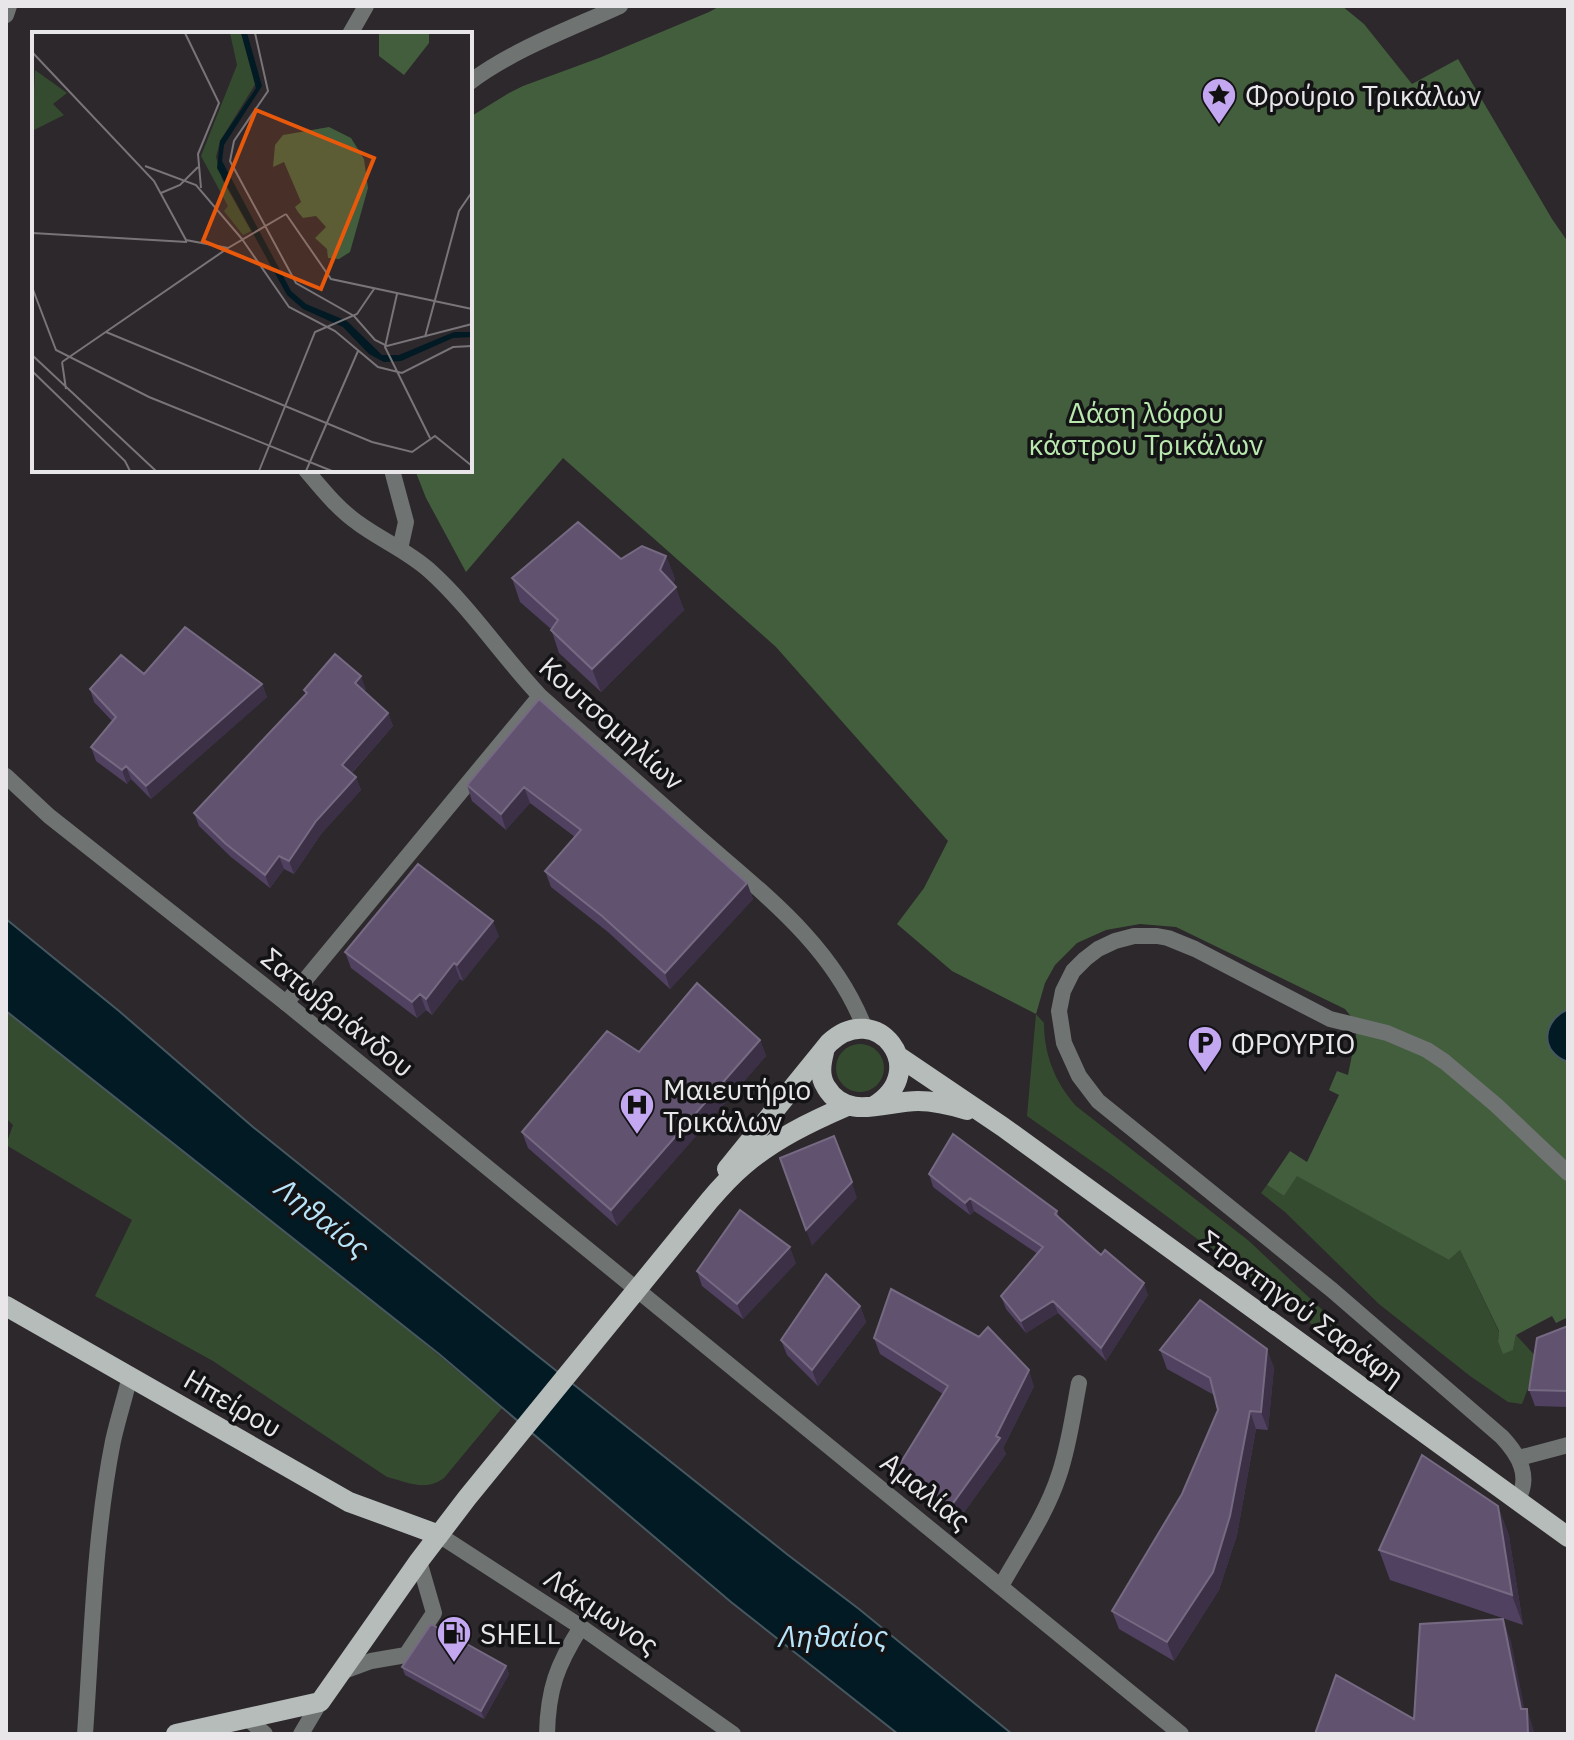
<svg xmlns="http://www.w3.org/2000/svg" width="1574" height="1740" viewBox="0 0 1574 1740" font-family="'IBM Plex Sans',sans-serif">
<rect width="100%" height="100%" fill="#2c282c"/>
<path fill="#354b2f" d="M6,1011l378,299 118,98 -58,70c-18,14 -37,4 -57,-1l-174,-116 -118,-65 37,-76 -126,-75 7,-20 -7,-7z
M1036,1014l8,9c0,32 11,59 32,83l173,135 119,112 2,11 -45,-30 -215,-160 -83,-58z
M836 1068a24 24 0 1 1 48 0a24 24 0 1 1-48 0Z
M1297,1175l152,85 11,-10 39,82 -1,10 5,11 10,-3 3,-15 23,25 -17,44 -14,-2 -38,-26 -91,-72 -94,-92 -24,-19 6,-8 17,11z"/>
<path fill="#435e3d" d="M720,6h622l22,18 48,60 46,-25 94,160 16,23v1075l-12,6 -4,-7 -36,19 -3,15 -10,4 -5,-12 1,-11 -39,-81 -11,10 -152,-84 -13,20 -17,-11 23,-34 17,11 32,-67 -10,-5 8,-19 11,4 10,-50 -13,-16 -169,-82 -36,-3 -34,6 -29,13 -22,22 -10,18 -9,31 -84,-43 -55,-47 27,-36 24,-47 -172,-194 -213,-189 -97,114 -40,-74 -11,-28h55v-353l39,-24 14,-7 76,-28 110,-46z"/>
<path fill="#021a24" stroke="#47575f" stroke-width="2" d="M6,919l113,92 134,116 276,222 259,206 71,54 153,125h-114l-167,-132 -292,-248 -433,-343z
M1568,1009v53c-29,-10 -26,-41 0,-53z"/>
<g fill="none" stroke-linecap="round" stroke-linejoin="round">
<path stroke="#6f7372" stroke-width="16" d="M1518,1499c13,-23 1,-44 -16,-62l-170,-147 -234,-189 -19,-25 -15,-33 -5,-32 4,-20 10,-20 12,-12 13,-10 17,-8 19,-5h23l11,2 27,11 135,70 57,14 40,17 18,12 51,43 72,68
M341,1672l30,-11 35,-6 28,-42 -15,-52"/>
<path stroke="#6f7372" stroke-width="16" d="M350,34l16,-28
M470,82c44,-33 100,-53 150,-76
M306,470c16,19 32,39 52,53 23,17 50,28 72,48 41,37 72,85 110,125 52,46 103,92 155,138 66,58 138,110 170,195
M392,470l14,52 -6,27
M286,1003l254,-307
M1519,1458l49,-13
M1001,1586c20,-36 45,-71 58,-111 10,-29 14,-61 20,-92
M85,1734c7,-98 9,-197 28,-293 5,-22 12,-44 17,-65
M547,1734c1,-45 10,-69 34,-107"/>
<path stroke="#6f7372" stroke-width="16" d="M6,15l3,-9
M6,776l43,40 237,187 895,731
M439,1535l142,92 152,107
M247,1718l18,16
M301,1734l19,-32"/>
<path stroke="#b5bcba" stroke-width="20" d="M824,1052c-3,12 -5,24 2,35 21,35 59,14 92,14 17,0 33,4 49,9
M898,1056l105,71 565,410
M727,1169l102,-126c47,-45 104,27 45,63
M6,1306l343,196 90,33
M176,1734l144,-32 99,-141 48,-63 242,-297c11,-13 22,-25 35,-36 31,-26 66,-43 103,-59"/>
</g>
<path fill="#504161" d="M666,556l9,23 -2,5 11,26 -83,82 -42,-39 -8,-24 -31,-27 -8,-24 109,-19z
M144,674l118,10 5,13 -116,102 -20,-20 -4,5 -31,-23 -5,-14 22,-25 -19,-20 -4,-13z
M366,689l-2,2 24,22 5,13 -41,47 4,4 5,13 -40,44 -27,40 -10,-5 -14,19 -39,-31 -32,-31 -5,-13 112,-119 -2,-4z
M539,699l208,184 6,16 -83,90 -62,-57 -57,-45 -6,-16 30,-34 -45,-34 -24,27 -34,-29 -5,-16z
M499,936l-36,45 -3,-2 -28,36 -6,-5 -9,8 -66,-50 -6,-16z
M760,1040l6,16 -149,170 -89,-78 -6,-16 117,-80z
M929,1174l128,37 2,6 89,78 -42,66 -48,-48 -32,20 -20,-24 -5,-13 37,-42 -64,-43 -4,4 -37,-28z
M796,1263l-53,56 -41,-33 -5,-15z
M860,1306l6,16 -48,64 -31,-31 -6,-15z
M1568,1326v81l-33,-1 -6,-16z
M874,1338l160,48 -31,62 3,6 -49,68 -53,-39 -6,-16 45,-73 -63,-40z
M1160,1350l114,17 -6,63 -12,-1 -19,106 -18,55 -45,71 -55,-32 -7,-18 70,-117 36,-84 -4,-15 -47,-26z
M1498,1506l11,30 14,89 -133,-45 -11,-30z
M506,1666l3,8 -25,45 -79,-44 -3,-8z"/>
<path fill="#3b3046" d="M666,556l9,23 -7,15 -8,-24z
M676,587l8,23 -83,82 -9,-23z
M361,676l5,13 -6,7 -5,-13z
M262,684l5,13 -116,102 -5,-13z
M388,713l5,13 -46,52 -5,-13z
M126,766l5,13 -4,5 -5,-14z
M356,777l5,13 -40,44 -27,40 -5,-13 27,-40z
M524,787l6,16 -24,27 -5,-16z
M279,856l5,13 -14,19 -5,-13z
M747,883l6,16 -83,90 -5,-16z
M493,921l6,15 -36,45 -6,-16z
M454,963l6,16 -28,36 -6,-16z
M420,994l6,16 -9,8 -5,-16z
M760,1040l6,16 -149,170 -6,-16z
M852,1182l5,16 -45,48 -6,-16z
M970,1198l4,13 -4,4 -5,-12z
M790,1247l6,16 -53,56 -6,-15z
M1144,1283l4,12 -42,66 -5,-13z
M1053,1301l5,12 -32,20 -5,-12z
M860,1306l6,16 -48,64 -6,-16z
M1267,1349l7,18 -6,63 -7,-18z
M1029,1370l5,16 -31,62 3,6 -49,68 -6,-16 45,-70z
M1250,1411l6,18 -19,106 -18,55 -45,71 -7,-19z
M1498,1506l11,30 14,89 -11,-30z
M1503,1619l8,22 17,85 -1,-17 8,25h-7l-7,-25z
M506,1666l3,8 -25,45 -3,-8z"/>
<path fill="#615370" stroke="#766a83" stroke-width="2" d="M578,522l43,37 21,-13 24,10 -6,14 16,17 -84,82 -41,-39 7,-10 -46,-42z
M185,627l77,57 -116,102 -20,-20 -4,4 -31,-23 25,-30 -26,-28 31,-34 23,19z
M335,654l26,22 -6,7 33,30 -46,52 14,12 -40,44 -27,40 -10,-5 -14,19 -39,-31 -32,-31 113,-120 -3,-3z
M539,699l208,184 -82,90 -63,-57 -57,-45 36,-41 -57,-43 -23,27 -34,-29z
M418,864l75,57 -36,44 -3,-2 -28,36 -6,-5 -8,8 -67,-50z
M697,983l63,57 -149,170 -89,-78 85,-101 32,21z
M953,1134l104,77 -2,3 46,41 4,-5 39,33 -43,65 -48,-47 -32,20 -20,-25 42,-49 -73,-49 -5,5 -36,-29z
M834,1136l18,46 -46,48 -26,-72z
M740,1210l50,37 -53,57 -40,-33z
M826,1274l34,32 -48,64 -31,-30z
M891,1289l88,48 9,-10 41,43 -33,66 4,2 -49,68 -53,-39 50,-81 -74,-48z
M1200,1300l67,49 -6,63 -11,-1 -20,105 -17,56 -46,70 -55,-31 70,-117 36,-84 -8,-32 -50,-28z
M1568,1326v65l-39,-1 8,-52z
M1422,1455l76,51 14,89 -133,-45z
M1503,1619l18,90h6l1,25h-213l21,-59 78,44 6,-95z
M431,1624l75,42 -25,45 -79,-44z"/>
<defs>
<symbol id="sight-pin" viewBox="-11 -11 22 30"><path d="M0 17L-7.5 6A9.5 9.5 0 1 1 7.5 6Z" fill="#c4a7f1" stroke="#131214"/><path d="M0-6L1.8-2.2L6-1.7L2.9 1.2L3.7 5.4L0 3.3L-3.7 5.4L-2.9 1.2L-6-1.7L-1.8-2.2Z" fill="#111"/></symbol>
<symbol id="parking-pin" viewBox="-11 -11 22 30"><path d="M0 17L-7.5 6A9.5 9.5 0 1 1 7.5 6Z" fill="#c4a7f1" stroke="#131214"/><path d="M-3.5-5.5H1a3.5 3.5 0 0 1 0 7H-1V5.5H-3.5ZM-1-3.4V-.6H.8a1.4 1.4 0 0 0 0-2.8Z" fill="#111"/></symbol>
<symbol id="hospital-pin" viewBox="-11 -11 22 30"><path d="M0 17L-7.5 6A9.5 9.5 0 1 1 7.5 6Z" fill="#c4a7f1" stroke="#131214"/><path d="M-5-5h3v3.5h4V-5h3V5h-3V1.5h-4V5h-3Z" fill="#111"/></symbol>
<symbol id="fuel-pin" viewBox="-11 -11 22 30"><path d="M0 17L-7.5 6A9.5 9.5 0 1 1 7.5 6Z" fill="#c4a7f1" stroke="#131214"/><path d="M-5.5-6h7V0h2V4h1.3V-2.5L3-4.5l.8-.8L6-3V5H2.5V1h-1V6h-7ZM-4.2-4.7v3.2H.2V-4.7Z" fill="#111"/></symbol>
</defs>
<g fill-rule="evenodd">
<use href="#sight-pin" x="1199" y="75" width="40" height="54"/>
<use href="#parking-pin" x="1185" y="1023" width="40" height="54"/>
<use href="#hospital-pin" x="617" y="1085" width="40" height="54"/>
<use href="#fuel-pin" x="434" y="1613" width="40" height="54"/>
</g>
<g text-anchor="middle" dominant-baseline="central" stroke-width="7" stroke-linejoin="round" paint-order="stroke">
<g font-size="28" fill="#e9e6e9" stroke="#131214" text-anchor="start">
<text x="1245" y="95">Φρούριο Τρικάλων</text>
<text x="1231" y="1043">ΦΡΟΥΡΙΟ</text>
<text x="663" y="1089">Μαιευτήριο<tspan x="663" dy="32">Τρικάλων</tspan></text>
<text x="480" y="1633">SHELL</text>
</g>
<g font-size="28" fill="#b9e8ae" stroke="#131214">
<text x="1146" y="412">Δάση λόφου<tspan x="1146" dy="32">κάστρου Τρικάλων</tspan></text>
</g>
<g font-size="28" fill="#e9e6e9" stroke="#131214">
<text transform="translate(612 723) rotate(42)">Κουτσομηλίων</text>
<text transform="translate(338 1012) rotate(39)">Σατωβριάνδου</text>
<text transform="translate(1302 1308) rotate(36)">Στρατηγού Σαράφη</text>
<text transform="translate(233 1403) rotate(30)">Ηπείρου</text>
<text transform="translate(926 1491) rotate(39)">Αμαλίας</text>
<text transform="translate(602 1611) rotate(34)">Λάκμωνος</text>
</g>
<g font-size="30" font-style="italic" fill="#b7e4f9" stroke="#131214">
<text transform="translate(323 1217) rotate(38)">Ληθαίος</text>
<text x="833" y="1635">Ληθαίος</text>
</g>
</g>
<g transform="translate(32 32)">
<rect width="440" height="440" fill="#2c282c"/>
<path d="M198,1h11l15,50 -36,58 -4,16 6,22 29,52 -8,4 -19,-24 4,-5 -27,-50 36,-91zM3,38l32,23 -14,11 11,11 -32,16z" fill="#354b2f"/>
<path d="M347,1h50v10l-25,32 -25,-19zM297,95l22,11 13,21 4,29 -18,64 -11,7 -11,-1 -1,-9 -12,-11 11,-11 -10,-11 -13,2 -5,-6 -3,-5 6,-5 -17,-40 -11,5 2,-22 8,-10z" fill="#435e3d"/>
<path d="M209,1h6l15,53 -38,59 -2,16 69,130 15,13 41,17 35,34h17l55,-23h18v5l-19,1 -52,23 -17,1 -15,-8 -26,-27 -40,-18 -16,-14 -70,-127 3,-27 36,-53z" fill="#021a24"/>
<path fill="none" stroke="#787478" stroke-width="2" d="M153,1l34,70 -21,51 3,34M223,1l13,58 -34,50 -4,20 66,122 58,33 21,24 12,6 85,-22M0,20l122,129 32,59 42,8 58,-34M113,134l51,19 46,54M129,161l19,-8 18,-18M254,182l45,65 141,30M0,201l155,9M210,207l47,68 46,24 43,36 24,6 51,-26 19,-1M0,255l24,63 93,47 183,74M365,262l-12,53 45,91M74,300l266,110 40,10 23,-16 37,30M393,305l34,-126 13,-19M0,323l124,116M30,330l166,-114M30,330l4,27M0,339l93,90 5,10M227,439l56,-139 42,-18 17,-25M274,439l52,-120"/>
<path fill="#e8590c" fill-opacity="0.15" stroke="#e8590c" stroke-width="4" d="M224,78l118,48 -53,131 -118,-48z"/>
<rect width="440" height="440" fill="none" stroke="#e9e6e9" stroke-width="4"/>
</g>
<rect width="1574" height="1740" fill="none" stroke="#e9e6e9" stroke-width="16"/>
</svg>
